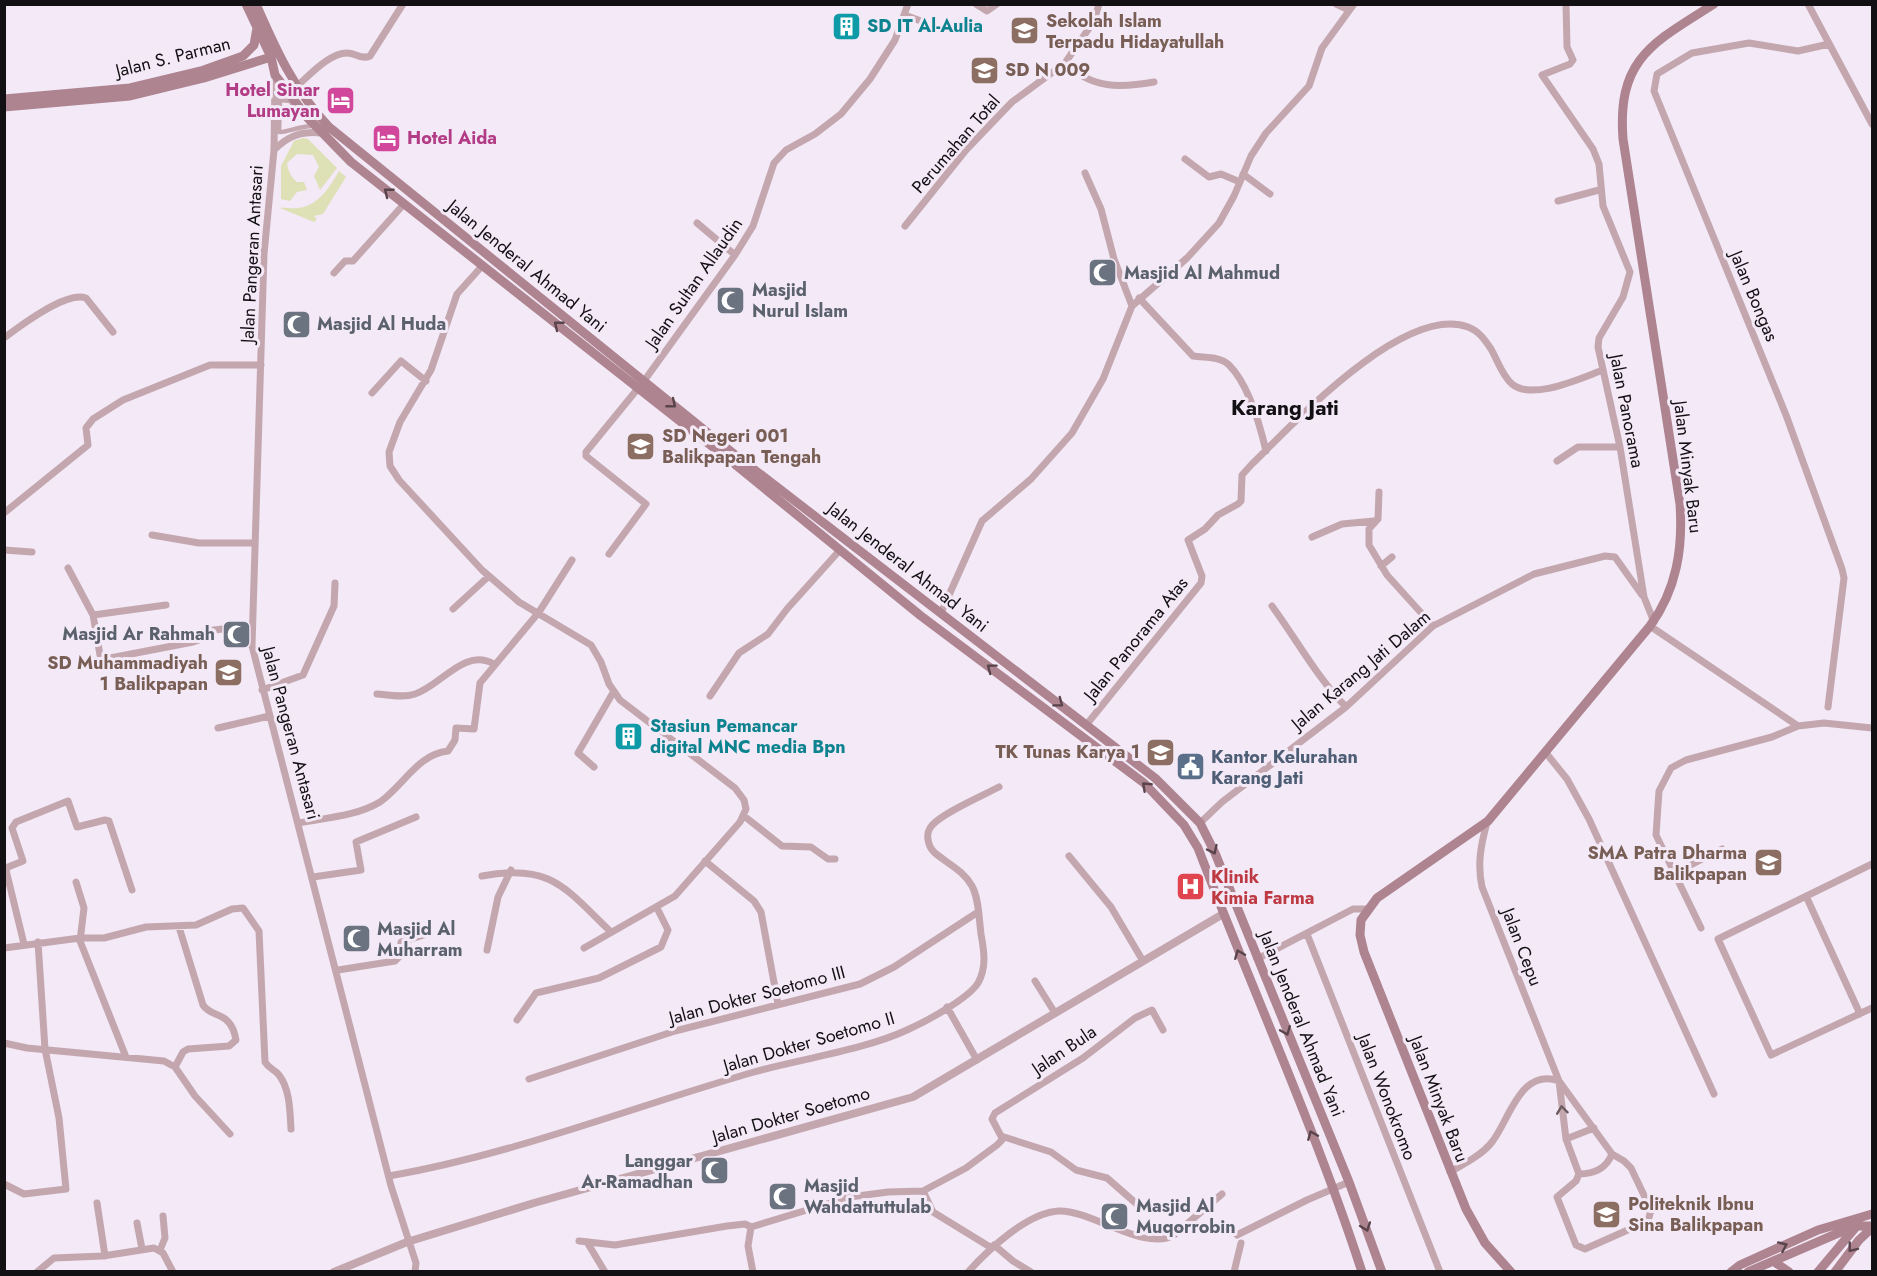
<svg xmlns="http://www.w3.org/2000/svg" width="1877" height="1276" viewBox="0 0 1877 1276" font-family="Jost,sans-serif">
<rect width="100%" height="100%" fill="#f3e9f7"/>
<path fill="#dee1b5" d="M303,138l5,1 29,29 -17,22 -6,-14 5,-9 -6,-12 -16,-1 -10,9c1,8 4,14 10,19h7l3,8 -10,2 -7,9 -9,-2v-33l13,-25z
M339,171l7,6 -23,37 -9,2 3,3 -3,3 -34,-14c4,-1 12,1 18,0 20,-2 32,-21 41,-37z"/>
<g fill="none" stroke-linecap="round" stroke-linejoin="round">
<path stroke="#c4a7ae" stroke-width="4.5" d="M280,100l10,1 22,25c-12,0 -27,7 -33,6z"/>
<path stroke="#c4a7ae" stroke-width="7" d="M976,4l11,7 10,-7
M1336,4l13,6
M1566,4l1,43 6,13 -3,4 -28,11 51,74 6,15 4,42 27,66 -7,25 -24,41 -1,9 22,100 24,150 10,25
M1808,4l64,120
M905,15l21,8
M1065,63c27,26 55,25 89,19
M275,75l-1,75 -10,104 -12,392 139,540 25,77 -1,9
M296,87c13,-11 33,-34 51,-34 9,0 14,7 23,3l33,-52
M274,150c14,-14 27,-19 47,-17
M1185,159l24,18 12,-3 19,8
M1085,173l16,36 13,50 18,47
M1243,174l27,20
M1558,201l41,-11
M697,223l38,32
M905,226l61,-76 46,-48 53,-39 29,-42 5,-17
M483,265l-26,29 -26,76 -31,52 -11,30 1,14 9,14 83,90 37,32 72,43 10,17 8,22 11,16 115,88 9,12 2,9 -6,13 -65,74 -91,52
M334,273l11,-12h8l51,-57
M1139,298l54,58c12,2 27,0 36,9 19,19 31,60 37,86
M4,338c16,-12 62,-47 82,-40l27,34
M372,393l29,-32 25,20
M1557,461l21,-14h42
M1379,492l-1,27 -9,10v16l18,30 46,51
M4,513l84,-68 -2,-17 7,-9 30,-19 87,-35h51
M152,535l47,8h55
M1312,537l30,-13 32,-3
M4,550l28,2
M609,554l37,-50 -60,-48v-4l58,-71 91,-126 18,-29 21,-63 12,-13 29,-16 26,-20 29,-35 25,-39 13,-36
M1381,566l11,-9
M68,568l25,47 7,40 5,4 88,-17 6,-2 5,-9 47,-5
M1272,606c25,34 44,70 74,101
M453,609l36,-33
M941,613l41,-92 49,-42 41,-46 31,-54 29,-73 55,-48 32,-35 15,-27 17,-40 15,-23 43,-47 13,-38 32,-44
M93,615l73,-10
M1650,626l148,100
M262,690l41,-15 31,-69 1,-23
M377,694c12,1 26,4 38,0 26,-8 49,-47 79,-30
M710,696l29,-43 29,-19 19,-25 53,-59
M1828,707l16,-129 -2,-9 -56,-154 -132,-324 3,-17 35,-21 57,-10 49,8 31,-7
M1087,724l114,-141 1,-7 -14,-36 17,-11 13,-14 20,-11 3,-3 1,-26 10,-11c42,-41 152,-160 216,-137 11,4 17,13 23,22 6,10 11,27 21,35 20,17 69,-6 91,-14
M218,728l51,-12
M1546,753l21,26 22,40 125,275
M594,767l-16,-14 36,-62
M744,816l38,30 29,1 17,12h7
M1487,822c-6,23 -10,41 -5,65l77,194 53,73 12,7 7,7 20,42 -3,11 -63,28 -9,-4 -19,-48 19,-16 3,-7 -13,-35 -7,-58
M299,823c26,-5 58,-7 81,-21 24,-17 38,-48 68,-51l7,-11 1,-12 18,1 6,-46 59,-71 33,-52
M1200,823l22,-21 124,-95 87,-81 101,-52 71,-18 10,1 27,38
M1069,856l42,51 32,54
M705,861l49,40 7,11 17,92
M1872,864l-154,75 53,116 101,-47
M1675,873l47,-24
M482,876c69,-13 83,12 129,56
M313,877l48,-7 -5,-28 60,-25
M76,882l8,26 -4,33 46,116
M1806,896l54,118
M1701,928l-45,-93 3,-44 12,-23 15,-8 86,-23 26,-11 26,-3 48,5
M1307,934l133,338
M24,944l-18,-74 2,-3 15,-6 -11,-33 4,-6 52,-21 9,26 28,-7 4,1 23,69
M4,948l76,-10h24l42,-11 50,-2 36,-16 11,-1 16,23 6,131c4,7 9,7 14,13 11,14 11,37 12,54
M487,950l11,-53 13,-27
M1257,959l96,-50h15
M338,970l57,-9 5,-5 1,-14 23,-7
M1035,981l20,32
M947,1007l30,53
M517,1020l19,-27 63,-15 62,-31 7,-17 -11,-22
M4,1043l23,5 137,13 11,6 20,29 35,38
M175,1067l8,-15 5,-3 41,-3 7,-6c-5,-30 -24,-21 -33,-35l-24,-78
M529,1079l146,-48 185,-47 34,-17 84,-55
M1001,1136l-9,-17 3,-6 88,-55 52,-40 17,-8 11,20
M1001,1136l50,16 25,18 31,8 32,28
M1566,1139l28,-11
M1450,1172c14,-8 32,-17 42,-30 17,-21 28,-75 67,-61
M1579,1174c15,0 27,-5 33,-20
M389,1176c126,-22 243,-69 365,-104 47,-13 110,-22 153,-42 18,-8 61,-31 71,-47 9,-16 6,-32 3,-49 -2,-15 -2,-35 -9,-48 -9,-16 -24,-22 -37,-33 -6,-5 -10,-17 -5,-25 7,-13 54,-33 69,-41
M4,1184l20,10 42,-5 -7,-71 -14,-69 -7,-107
M923,1191l10,21 57,35
M97,1203l8,53
M137,1223l5,26
M1237,1235l70,-35 42,-18
M579,1241l36,4 112,-19 18,-2 6,3
M587,1242l18,30
M994,1245l19,16 18,11
M160,1250l5,-12 -2,-22
M37,1272l17,-14 49,-2 51,-8 9,5 10,19
M753,1272l-5,-26 3,-19 99,-30 38,-5 35,-1 43,-23 31,-23 5,-5 -1,-4
M968,1272c20,-22 60,-60 91,-61 32,-1 86,41 115,24l48,-41
M1234,1272l7,-29"/>
<path stroke="#c4a7ae" stroke-width="8" d="M334,1272l73,-30 127,-39 379,-106 310,-183"/>
<path stroke="#ae8490" stroke-width="9" d="M246,4l25,53 4,18 32,42 44,45 386,304 184,150 223,167 40,42 14,23c54,141 117,280 164,424
M256,4c20,46 38,86 73,123l405,327 421,324 45,45 15,30 134,329 33,90
M4,99l126,-11 71,-17 42,-15 11,-11 3,-17
M4,107l126,-11 74,-18 67,-21
M1773,1261l16,11
M1511,1272l-26,-29 -19,-34 -102,-257 -4,-17 1,-15 16,-22 111,-77 162,-195c27,-37 33,-78 30,-122l-57,-365c-6,-81 30,-96 91,-135
M1731,1272l9,-7 78,-35 54,-16
M1748,1272l95,-41 16,-5h13
M1818,1272l37,-44
M1835,1272l24,-32 13,-12"/>
</g>
<defs><path id="oneway-chevron" d="M-2-3.5L2.5 0L-2 3.5" fill="none" stroke-width="1.6" stroke-linecap="round" stroke-linejoin="round" transform="scale(1.5)"/></defs>
<g stroke="#59444c">
<use href="#oneway-chevron" transform="translate(388 192) rotate(-142)"/>
<use href="#oneway-chevron" transform="translate(558 325) rotate(-141)"/>
<use href="#oneway-chevron" transform="translate(672 404) rotate(39)"/>
<use href="#oneway-chevron" transform="translate(991 668) rotate(-143)"/>
<use href="#oneway-chevron" transform="translate(1059 703) rotate(37)"/>
<use href="#oneway-chevron" transform="translate(1146 786) rotate(-137)"/>
<use href="#oneway-chevron" transform="translate(1213 850) rotate(65)"/>
<use href="#oneway-chevron" transform="translate(1239 954) rotate(-112)"/>
<use href="#oneway-chevron" transform="translate(1286 1031) rotate(68)"/>
<use href="#oneway-chevron" transform="translate(1312 1135) rotate(-113)"/>
<use href="#oneway-chevron" transform="translate(1366 1227) rotate(70)"/>
<use href="#oneway-chevron" transform="translate(1783 1246) rotate(-24)"/>
<use href="#oneway-chevron" transform="translate(1852 1248) rotate(128)"/>
</g>
<use stroke="#6c5c61" href="#oneway-chevron" transform="translate(1562 1110) rotate(-97)"/>
<defs>
<symbol id="building-square" viewBox="-11 -11 22 22"><rect x="-9" y="-9" width="18" height="18" rx="4" fill="#0f9aa8" stroke="#f3e9f7"/><path d="M-4-6H4V6H1V3H-1V6H-4ZM-2.5-4.3h1.7v1.8h-1.7ZM.8-4.3h1.7v1.8H.8ZM-2.5-1h1.7V.8h-1.7ZM.8-1h1.7V.8H.8Z" fill="#fff"/></symbol>
<symbol id="school-square" viewBox="-11 -11 22 22"><rect x="-9" y="-9" width="18" height="18" rx="4" fill="#8d6e63" stroke="#f3e9f7"/><path d="M0-5L7-2L0 1L-7-2ZM-4 1L0 2.5L4 1V4Q0 6-4 4Z" fill="#fff"/></symbol>
<symbol id="hotel-square" viewBox="-11 -11 22 22"><rect x="-9" y="-9" width="18" height="18" rx="4" fill="#d1479c" stroke="#f3e9f7"/><path d="M-6-4.5h1.5V1H6V5H4.5V3h-9V5H-6ZM-4 0a1.8 1.8 0 1 1 3.6 0ZM.5 0V-2.5h3Q6-2.5 6 0Z" fill="#fff"/></symbol>
<symbol id="mosque-square" viewBox="-11 -11 22 22"><rect x="-9" y="-9" width="18" height="18" rx="4" fill="#6b7280" stroke="#f3e9f7"/><path d="M3.5-4.9A6 6 0 1 0 3.5 4.9A5 5 0 1 1 3.5-4.9Z" fill="#fff"/></symbol>
<symbol id="civic-square" viewBox="-11 -11 22 22"><rect x="-9" y="-9" width="18" height="18" rx="4" fill="#5c6f8a" stroke="#f3e9f7"/><path d="M-.6-6.5H3V-4.5H.6V-3L4-1V1h2V6H-6V1h2V-1L-.6-3ZM-1.2 2.5V6h2.4V2.5Z" fill="#fff"/></symbol>
<symbol id="hospital-square" viewBox="-11 -11 22 22"><rect x="-9" y="-9" width="18" height="18" rx="4" fill="#e0444e" stroke="#f3e9f7"/><path d="M-5-5h3v3.5h4V-5h3V5h-3V1.5h-4V5h-3Z" fill="#fff"/></symbol>
<symbol id="university-square" viewBox="-11 -11 22 22"><rect x="-9" y="-9" width="18" height="18" rx="4" fill="#8d6e63" stroke="#f3e9f7"/><path d="M0-5L7-2L0 1L-7-2ZM-4 1L0 2.5L4 1V4Q0 6-4 4Z" fill="#fff"/></symbol>
</defs>
<g fill-rule="evenodd">
<use href="#building-square" x="830" y="10" width="33" height="33"/>
<use href="#school-square" x="1008" y="14" width="33" height="33"/>
<use href="#school-square" x="968" y="54" width="33" height="33"/>
<use href="#hotel-square" x="324" y="84" width="33" height="33"/>
<use href="#hotel-square" x="370" y="122" width="33" height="33"/>
<use href="#mosque-square" x="1086" y="256" width="33" height="33"/>
<use href="#mosque-square" x="714" y="284" width="33" height="33"/>
<use href="#mosque-square" x="280" y="308" width="33" height="33"/>
<use href="#school-square" x="624" y="430" width="33" height="33"/>
<use href="#mosque-square" x="220" y="618" width="33" height="33"/>
<use href="#school-square" x="212" y="656" width="33" height="33"/>
<use href="#building-square" x="612" y="720" width="33" height="33"/>
<use href="#school-square" x="1144" y="736" width="33" height="33"/>
<use href="#civic-square" x="1174" y="750" width="33" height="33"/>
<use href="#school-square" x="1752" y="846" width="33" height="33"/>
<use href="#hospital-square" x="1174" y="870" width="33" height="33"/>
<use href="#mosque-square" x="340" y="922" width="33" height="33"/>
<use href="#mosque-square" x="698" y="1154" width="33" height="33"/>
<use href="#mosque-square" x="766" y="1180" width="33" height="33"/>
<use href="#university-square" x="1590" y="1198" width="33" height="33"/>
<use href="#mosque-square" x="1098" y="1200" width="33" height="33"/>
</g>
<g text-anchor="middle" dominant-baseline="central" stroke-width="6" stroke-linejoin="round" paint-order="stroke">
<g font-size="18" font-weight="bold" fill="#785e54" stroke="#f3e9f7" text-anchor="start">
<text x="1046" y="21">Sekolah Islam<tspan x="1046" dy="21">Terpadu Hidayatullah</tspan></text>
<text x="1005" y="70">SD N 009</text>
<text x="662" y="436">SD Negeri 001<tspan x="662" dy="21">Balikpapan Tengah</tspan></text>
<text x="208" y="663" text-anchor="end">SD Muhammadiyah<tspan x="208" dy="21">1 Balikpapan</tspan></text>
<text x="1140" y="752" text-anchor="end">TK Tunas Karya 1</text>
<text x="1747" y="853" text-anchor="end">SMA Patra Dharma<tspan x="1747" dy="21">Balikpapan</tspan></text>
<text x="1628" y="1204">Politeknik Ibnu<tspan x="1628" dy="21">Sina Balikpapan</tspan></text>
</g>
<g font-size="18" font-weight="bold" fill="#0d838f" stroke="#f3e9f7" text-anchor="start">
<text x="867" y="26">SD IT Al-Aulia</text>
<text x="650" y="726">Stasiun Pemancar<tspan x="650" dy="21">digital MNC media Bpn</tspan></text>
</g>
<g font-size="18" fill="#131014" stroke="#f3e9f7">
<text transform="translate(173 57) rotate(-14)">Jalan S. Parman</text>
<text transform="translate(956 144) rotate(-49)">Perumahan Total</text>
<text transform="translate(252 254) rotate(-87)">Jalan Pangeran Antasari</text>
<text transform="translate(527 266) rotate(39)">Jalan Jenderal Ahmad Yani</text>
<text transform="translate(694 283) rotate(-55)">Jalan Sultan Allaudin</text>
<text transform="translate(1754 296) rotate(67)">Jalan Bongas</text>
<text transform="translate(1627 411) rotate(79)">Jalan Panorama</text>
<text transform="translate(1688 467) rotate(83)">Jalan Minyak Baru</text>
<text transform="translate(908 567) rotate(38)">Jalan Jenderal Ahmad Yani</text>
<text transform="translate(1136 639) rotate(-51)">Jalan Panorama Atas</text>
<text transform="translate(1361 670) rotate(-40)">Jalan Karang Jati Dalam</text>
<text transform="translate(291 733) rotate(75)">Jalan Pangeran Antasari</text>
<text transform="translate(1522 947) rotate(69)">Jalan Cepu</text>
<text transform="translate(757 995) rotate(-15)">Jalan Dokter Soetomo III</text>
<text transform="translate(1302 1024) rotate(68)">Jalan Jenderal Ahmad Yani</text>
<text transform="translate(809 1042) rotate(-16)">Jalan Dokter Soetomo II</text>
<text transform="translate(1064 1050) rotate(-34)">Jalan Bula</text>
<text transform="translate(1387 1097) rotate(69)">Jalan Wonokromo</text>
<text transform="translate(1439 1099) rotate(69)">Jalan Minyak Baru</text>
<text transform="translate(791 1115) rotate(-16)">Jalan Dokter Soetomo</text>
</g>
<g font-size="18" font-weight="bold" fill="#b23c85" stroke="#f3e9f7" text-anchor="end">
<text x="320" y="90">Hotel Sinar<tspan x="320" dy="21">Lumayan</tspan></text>
<text x="407" y="138" text-anchor="start">Hotel Aida</text>
</g>
<g font-size="18" font-weight="bold" fill="#5b616d" stroke="#f3e9f7" text-anchor="start">
<text x="1124" y="273">Masjid Al Mahmud</text>
<text x="752" y="290">Masjid<tspan x="752" dy="21">Nurul Islam</tspan></text>
<text x="317" y="324">Masjid Al Huda</text>
<text x="215" y="634" text-anchor="end">Masjid Ar Rahmah</text>
<text x="377" y="929">Masjid Al<tspan x="377" dy="21">Muharram</tspan></text>
<text x="693" y="1161" text-anchor="end">Langgar<tspan x="693" dy="21">Ar-Ramadhan</tspan></text>
<text x="804" y="1186">Masjid<tspan x="804" dy="21">Wahdattuttulab</tspan></text>
<text x="1136" y="1206">Masjid Al<tspan x="1136" dy="21">Muqorrobin</tspan></text>
</g>
<g font-size="18" font-weight="bold" fill="#4e5e75" stroke="#f3e9f7" text-anchor="start">
<text x="1211" y="757">Kantor Kelurahan<tspan x="1211" dy="21">Karang Jati</tspan></text>
</g>
<g font-size="18" font-weight="bold" fill="#be3a42" stroke="#f3e9f7" text-anchor="start">
<text x="1211" y="877">Klinik<tspan x="1211" dy="21">Kimia Farma</tspan></text>
</g>
<g font-size="21" font-weight="bold" fill="#131014" stroke="#f3e9f7">
<text x="1285" y="408">Karang Jati</text>
</g>
</g>
<rect width="1877" height="1276" fill="none" stroke="#131014" stroke-width="12"/>
</svg>
